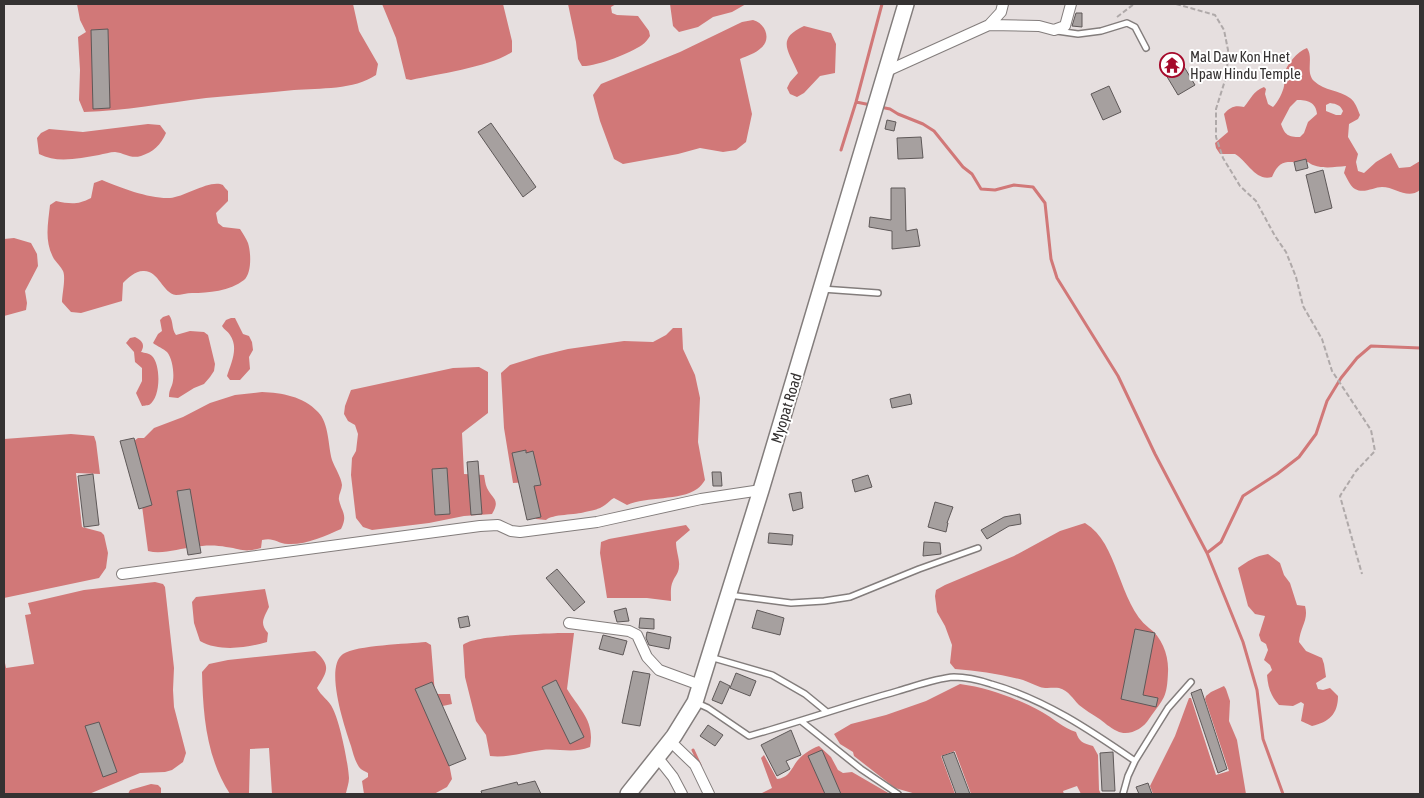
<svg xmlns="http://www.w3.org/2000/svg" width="1424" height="798" viewBox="0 0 1424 798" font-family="'Asap Condensed',sans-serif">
<rect width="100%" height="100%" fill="#e6dfdf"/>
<path fill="#d17878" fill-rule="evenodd" d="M77,4h276l6,27 19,33 -2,11c-22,15 -56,13 -82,15 -29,3 -58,5 -88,8 -41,5 -81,13 -122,14l-5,-12 1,-30 -2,-33 8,-5 -6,-12z
M382,4h121l9,37v11c-22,15 -74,22 -101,28l-5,-1 -10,-41z
M568,4h48l-5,3 1,6 5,2 21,1 11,15 1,5c-2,3 -5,7 -8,9 -11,8 -47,22 -60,21l-4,-7 -2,-17z
M670,4h76l-14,8 -19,5 -15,10 -19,5 -6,-6z
M753,20c12,3 19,19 8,28 -5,5 -14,8 -21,11l12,55 -6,28 -10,8 -13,2 -23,-4 -22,6 -55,10 -9,-5 -14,-38 -7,-26 8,-11 79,-32 62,-30z
M804,26l27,7 5,11 -1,29 -15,3 -16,17 -7,4 -7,-3 -3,-6 3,-6 8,-9c-10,-23 -22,-34 6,-47z
M1307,48c7,10 -2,24 7,33 10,10 26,9 36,17 5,3 8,12 10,17l-2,4 -9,5 -1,13 10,17 -2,8 2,9 6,2 12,-11 15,-9 8,15 11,-1 10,-6v29c-13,10 -24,-3 -38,-3 -8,0 -18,7 -27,2 -5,-3 -8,-11 -11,-16l2,-7c-12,1 -28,4 -38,-4 -19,2 -27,-6 -36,15 -16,5 -25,-16 -37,-23h-15l-4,-6 -1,-5 13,-11 -4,-18c6,-7 11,-9 20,-7 7,-8 9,-16 20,-20l2,2 -1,5 3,10 5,3c5,-5 10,-15 11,-21 1,-4 -2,-8 0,-12 3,-10 13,-22 23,-26zM1297,100c10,0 19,2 20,14l-9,8 -4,11 -4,4c-12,0 -15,-2 -19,-13l9,-17zM1330,103c7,1 10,2 13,8l-2,4h-5l-10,-4v-6z
M148,124l12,1 6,8c-5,12 -13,19 -25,23 -11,3 -16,-3 -26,-4 -5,0 -11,2 -16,3 -20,3 -41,9 -60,-1l-2,-16 4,-5 8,-4 34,3z
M102,180c19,8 48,19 68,18 15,-1 40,-19 53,-13 0,1 5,6 5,6v10l-12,12 2,10 5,4 17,2c3,5 6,9 8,14 3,9 4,30 -4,37 -14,11 -36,13 -52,13 -5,0 -11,2 -16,2 -14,-2 -17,-25 -33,-24 -8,0 -15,7 -20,12l-1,18 -41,12 -10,-1 -9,-10c0,-8 4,-24 1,-31 -2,-4 -6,-8 -9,-12 -10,-18 -6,-35 -4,-54l6,-4c14,3 22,4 35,-3l3,-15z
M14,238l17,5 6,11 1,12 -13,25 2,12 -1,7 -22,6v-77z
M169,315c5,7 2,13 7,20l14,-4 14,1 4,3 7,29 -1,7 -4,6 -6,7 -10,4 -16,10 -9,-1c0,-6 1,-7 3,-12 3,-8 1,-26 -5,-33 -3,-3 -10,-6 -14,-9l5,-9 4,-3 -2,-11 3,-3z
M231,318h4l8,16 6,2 3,6 1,8 -4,7 1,12 -10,11h-10l-3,-4c4,-13 12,-28 3,-41 -2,-4 -6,-5 -8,-9l4,-6z
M673,328h9l1,21 12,26 5,23 -2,44 7,38c-2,3 -5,7 -8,9 -17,12 -50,7 -70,16l-13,-7c-4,2 -5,4 -9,7 -5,4 -14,6 -20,7 -9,3 -33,2 -39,8l-10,-1 -4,-5 -4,-32 -15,1 -9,-55 -3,-55 9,-8 29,-9 29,-7 56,-8 29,1 13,-7z
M135,337c8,4 10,8 6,15 4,1 8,1 11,4 9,9 9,42 -3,49 -1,0 -6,1 -7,1l-6,-13 6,-12v-13l-7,-6 -1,-10 -8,-9 4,-5z
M479,367l9,5v41l-26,20 2,41 20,1c1,4 1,9 3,13 5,11 14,11 5,26l-28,2 -35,7 -57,7 -9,-3 -7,-9 -5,-43 1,-17 4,-7 2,-17 -3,-9 -7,-4 -4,-7 1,-8 6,-16 102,-22z
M262,392c20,1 41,4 56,20 11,11 10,33 14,48 3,8 9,17 10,25 0,5 -4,10 -3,15 3,13 9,15 2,29 -16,7 -35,16 -53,15 -12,-1 -14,-7 -26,-4l-1,8c-18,5 -18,1 -35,-1 -9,-2 -22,-2 -31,0 -16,1 -32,8 -47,4l-8,-60 -9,-48 7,-5h6l10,-10 29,-11 27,-14 25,-8z
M71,434l23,2 2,6 4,32 -24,-1 6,54 19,5 3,3 4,18 -2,15 -7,10 -95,20v-159z
M1085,523c34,20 33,80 64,105 13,9 20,28 19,44 -1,26 -4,26 -19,47 -6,10 -21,18 -32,12 -7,-3 -13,-9 -19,-13 -6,-4 -13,-8 -19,-13 -6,-6 -10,-14 -20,-17 -6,-1 -13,1 -19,-1 -6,-2 -11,-5 -17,-7 -23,-6 -45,-9 -68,-11l-5,-6 2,-18 -7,-19 -8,-14 -2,-16 1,-6 9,-5 69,-29 46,-25z
M686,525l4,5 -14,12c0,8 4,19 3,24 0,7 -4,10 -6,15 -3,6 -2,14 -2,20l-24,-3h-40l-7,-45 1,-11 8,-3z
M1268,554l12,9 4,12 6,8 7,22 8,1c4,14 -5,21 -6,36l7,9 16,7 2,6 2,13 -10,6 2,6 5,1 7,-2 8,8c0,18 -9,26 -26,30l-11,-5 3,-17 -3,-2 -8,4 -14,-1c-8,-9 -11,-17 -12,-30l5,-5 -2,-5 -6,-5 4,-10 -2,-6 -5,-3 -2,-6 6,-19 -10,-2 -7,-8 -10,-38c10,-7 17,-12 30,-14z
M155,582l8,2 2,3 9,81 -1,22 1,17 12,46 -3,9 -11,8 -7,2 -25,1 -51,21h-85v-136l2,10 28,-4 -9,-49 6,-1 -3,-11 56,-13z
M265,589l4,18c-5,11 -10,16 -1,26l-1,9c-20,6 -48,10 -67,-1l-6,-18 -2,-21 4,-5z
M558,633h16l-7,56c13,21 28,32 23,58 -18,7 -31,1 -48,3 -17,2 -34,8 -52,6l-4,-21 -10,-14 -11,-44 -2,-32c10,-10 77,-11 95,-12z
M426,642l5,3 4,49h15l2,10 -14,3 14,72 -5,8 -13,7h-70l-2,-13 6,-4v-4c-3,-2 -7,-3 -9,-6 -4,-6 -6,-14 -8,-21 -6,-18 -27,-79 -8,-92 14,-9 64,-10 83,-12z
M315,651c16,14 13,20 2,37 4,8 12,12 16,21 7,14 15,53 16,69 0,5 -2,10 -3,15l-74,1 -3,-46 -19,1 -1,45h-19c-24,-37 -27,-80 -28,-122l7,-8 19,-4z
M960,684c29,4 56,14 82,28 11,6 21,16 34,20 3,10 7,11 17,14l5,9 1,35 2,4h-20l-4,-8 -14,5 1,3h-93l-16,-43 -14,5 14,38h-39l-21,-6 -41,-32 -1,-4 -13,-8 -6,-10 17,-10 35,-9 40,-14z
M1224,686l2,3 4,12 -1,20 8,19 9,54h-93l-3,-8 25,-50 14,-38h2l25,77 13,-4 -24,-72 1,-3 5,-4z
M819,746l12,11 7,13 5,3 9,-1 38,22h-130l12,-6 -11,-30 3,-3 13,24c10,-1 13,-7 18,-15 5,-8 15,-15 24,-18z
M151,784l7,1 3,3v6h-33l2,-4z"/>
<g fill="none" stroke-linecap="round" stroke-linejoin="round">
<path stroke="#d17878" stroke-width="3" d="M856,102l15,3
M880,107l10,2 8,5 25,10 11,7 29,36 9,7 9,15 14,1 19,-5 19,2 12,16 6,56 6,19 61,98 37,78 52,99 36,89 14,48 6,49 20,55
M841,150l15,-48 26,-98
M1207,553l14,-11 22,-46 34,-22 22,-17 17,-23 11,-33 14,-23 16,-20 14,-12 49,2
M693,750l7,15"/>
</g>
<path fill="#a6a09f" stroke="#5e5858" d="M1076,13h6v14l-10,-1z
M108,29l2,79 -17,1 -2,-79z
M1183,65l12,20 -17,10 -12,-20z
M1109,86l12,26 -18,8 -12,-26z
M887,120l9,2 -2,9 -9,-2z
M491,123l45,64 -13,10 -45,-65z
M921,137l2,21 -25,1 -1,-21z
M1306,159l2,9 -12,3 -2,-9z
M1323,170l9,38 -17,5 -9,-38z
M891,188h14l1,43 11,-2 3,17 -28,3v-18l-23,-4 1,-10 21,3z
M910,394l2,10 -20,4 -2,-9z
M134,438l18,67 -13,4 -19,-68z
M526,450v3l7,-2 8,34 -7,1 7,31 -14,3 -15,-67z
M478,461l4,53 -11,1 -4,-53z
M447,468l3,46 -15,1 -3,-46z
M712,472h9l1,14h-9z
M93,474l6,51 -15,2 -6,-51z
M868,475l4,12 -17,5 -3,-12z
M190,489l11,64 -13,2 -11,-64z
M801,492l2,16 -10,3 -4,-17z
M935,502l18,5 -6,16h1l-2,9 -18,-5z
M1020,514l1,10 -12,2 -22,13 -6,-9 23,-13z
M769,533l24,2 -1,10 -24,-2z
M924,542l16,1 1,11 -18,2z
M557,569l28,33 -11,9 -28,-33z
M626,608l3,13 -12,1 -3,-11z
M757,610l27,8 -4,17 -28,-7z
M468,616l2,10 -10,2 -2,-10z
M640,618l14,1v10l-15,-1z
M1135,629l20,4 -12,62 15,3 -2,9 -35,-8z
M647,632l24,5 -2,12 -20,-4 -3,-7z
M603,635l24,6 -4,14 -24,-6z
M633,671l17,3 -10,52 -18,-3z
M736,673l20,8 -6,15 -20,-8z
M556,680l28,57 -14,7 -28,-57z
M720,681l10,5 -8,18 -10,-4z
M432,682l34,77 -17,7 -34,-77z
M1201,689l26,80 -9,4 -27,-80z
M99,722l18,50 -14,5 -18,-51z
M708,725l15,10 -8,11 -15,-10z
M791,730l10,25 -15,6 4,8 -13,7 -16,-31z
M822,750l19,44h-16l-17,-38z
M954,752l16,42h-14l-14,-38z
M1113,752l2,39h-13l-2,-38z
M535,781l6,13h-59l-1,-3 36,-9 1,3z
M1148,783l4,11h-13l-3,-7z"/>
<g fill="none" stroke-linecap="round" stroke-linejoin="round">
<defs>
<path id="lane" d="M1057,31l21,3 23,-3 26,-8 8,4 11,21
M822,289l56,4
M729,595l62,8 33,-2 26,-4 69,-28 59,-21
M710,657l62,18 33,19 22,18
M697,703l11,5 41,28c50,-14 99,-31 149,-45 17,-5 39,-13 56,-14 13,0 25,3 37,7 53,15 99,46 144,77
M801,721l60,48 37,25
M1123,794l5,-18 7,-15 33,-53 23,-26"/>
<path id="street" d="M989,25l12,-13 2,-8
M887,71l102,-46 50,1 15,4 11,-4 6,-22
M122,574l358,-48 18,-1 13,6 9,1 77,-10 104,-23 60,-9
M569,623l60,8 8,4 10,22 12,13 41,15
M670,741l25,24 14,29
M658,758l15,19 9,17"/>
<path id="secondary" d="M628,794l46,-58 21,-34 66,-212 145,-486"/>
</defs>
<use href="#lane" stroke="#837d7c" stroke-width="8"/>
<use href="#street" stroke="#837d7c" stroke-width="12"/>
<use href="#secondary" stroke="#837d7c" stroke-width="18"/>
<path stroke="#afa9a9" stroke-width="2" stroke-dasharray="5 2.5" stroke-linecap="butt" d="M1176,4l39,11 9,15 4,20 -1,24 -11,35v28l7,21 17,28 16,15 19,35 11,16 10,25 7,29 19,33 10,32 39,59 4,21 -19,20 -16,25 22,78
M1117,17l17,-13"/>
<use href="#lane" stroke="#fff" stroke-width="5"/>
<use href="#street" stroke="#fff" stroke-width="10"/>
<use href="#secondary" stroke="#fff" stroke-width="15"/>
</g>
<defs>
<symbol id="temple-ring" viewBox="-11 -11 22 22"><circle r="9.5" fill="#fff" stroke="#a5092a" stroke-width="1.5"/><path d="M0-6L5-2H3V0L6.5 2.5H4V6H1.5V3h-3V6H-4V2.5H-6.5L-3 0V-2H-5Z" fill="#a5092a"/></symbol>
</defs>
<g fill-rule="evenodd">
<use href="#temple-ring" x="1158" y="51" width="28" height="28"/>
</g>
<g text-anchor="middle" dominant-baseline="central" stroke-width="4" stroke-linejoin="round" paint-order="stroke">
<g font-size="15" fill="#353232" stroke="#fff" text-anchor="start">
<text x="1190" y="56">Mal Daw Kon Hnet<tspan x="1190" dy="17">Hpaw Hindu Temple</tspan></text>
</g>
<g font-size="15" fill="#353232" stroke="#fff">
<text transform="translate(786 408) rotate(-73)">Myopat Road</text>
</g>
</g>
<rect width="1424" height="798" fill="none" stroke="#353232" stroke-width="10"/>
</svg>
